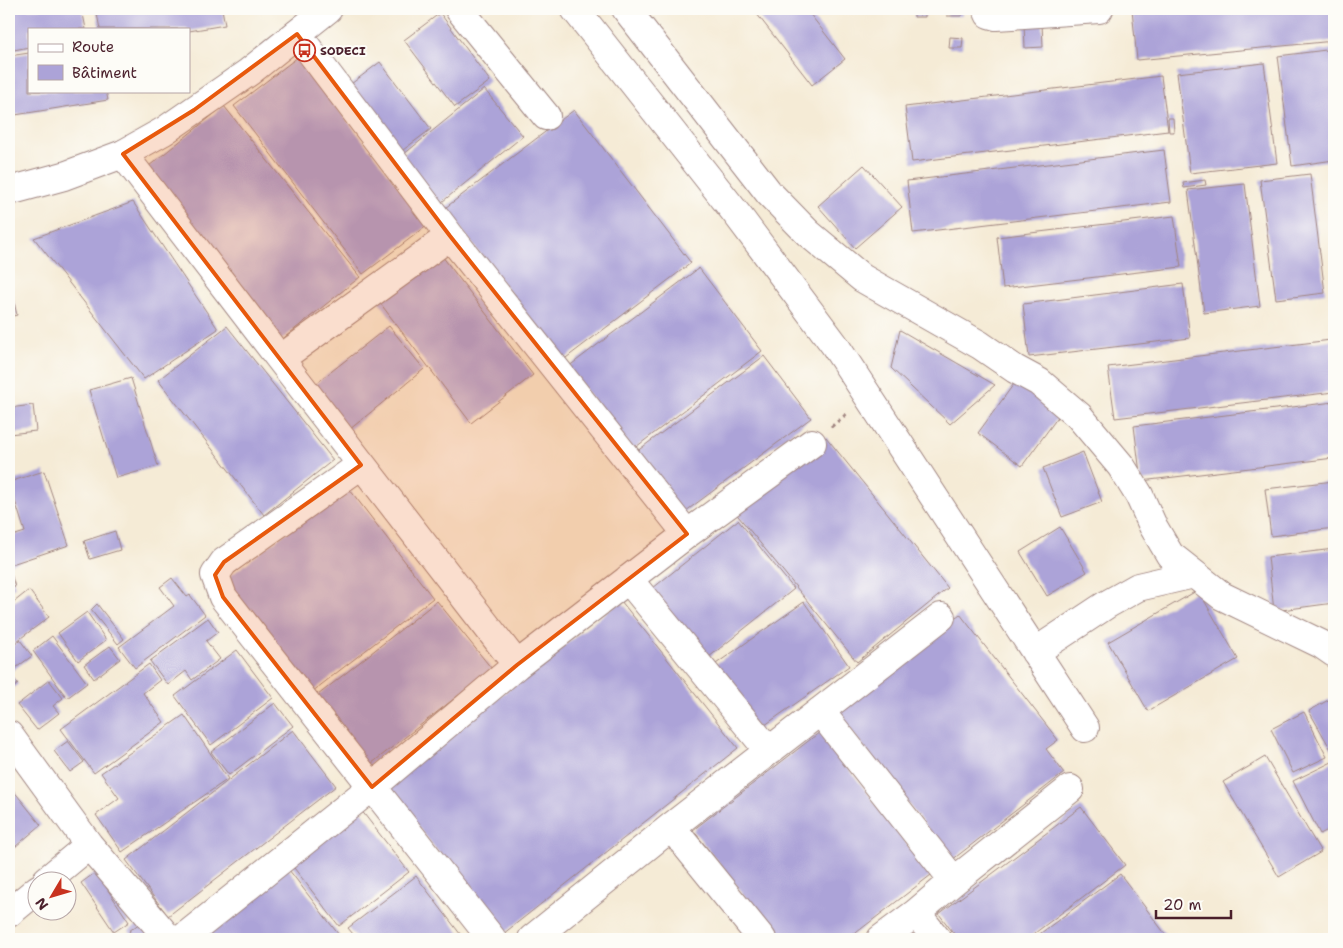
<svg xmlns="http://www.w3.org/2000/svg" width="1343" height="948" viewBox="0 0 1343 948" font-family="'Shantell Sans',sans-serif">
<rect width="100%" height="100%" fill="#fdfcf7"/>
<filter id="ink" filterUnits="userSpaceOnUse"><feTurbulence type="fractalNoise" baseFrequency=".02" numOctaves="2"/><feDisplacementMap in="SourceGraphic" scale="10" xChannelSelector="R" yChannelSelector="G"/><feConvolveMatrix kernelMatrix="1 2 1 2 8 2 1 2 1" color-interpolation-filters="sRGB"/></filter>
<filter id="wash" filterUnits="userSpaceOnUse"><feTurbulence type="fractalNoise" baseFrequency=".0096" numOctaves="4" result="noise"/><feDisplacementMap in="SourceGraphic" scale="20" xChannelSelector="R" yChannelSelector="G"/><feGaussianBlur stdDeviation="1.12" result="paint"/><feColorMatrix in="noise" values="0 0 0 0 0 0 0 0 0 0 0 0 0 0 0 0 0 1.4 0 .05"/><feComposite in="paint" operator="in"/></filter>
<g filter="url(#wash)">
<rect width="100%" height="100%" fill="#f5ebd6"/>
<g id="blocks">
<path fill="#aca3d8" d="M9,9h73l4,20h-57v18l-20,4z
M96,9h126l3,16 -36,6v-2h-89z
M753,9h53l39,50 -33,26z
M914,9h11v8h-11z
M938,9h23l1,7h-15v-4h-9z
M1132,9h202v32l-197,19z
M440,13l50,68 -35,26 -51,-67z
M1042,23l1,24 -18,1 -1,-24z
M950,37l13,1 -1,10h-13z
M1334,49v111l-42,6 -14,-110z
M29,53v38h77l2,9 -99,16v-60z
M298,57l130,168 -65,49 -129,-168z
M380,62l51,67 -32,24 -52,-66z
M1264,63l13,100 -87,10 -13,-100z
M1161,76l7,55 -256,31 -7,-55z
M484,89l39,47 -86,70 -39,-47z
M224,106l136,171 -80,64 -136,-171z
M574,110l117,153 -129,98 -117,-153z
M1168,118h5l1,14h-5z
M1164,150l7,52 -258,31 -6,-52z
M864,165l38,42 -47,41 -37,-42z
M1310,174l15,119 -49,6 -16,-119z
M1205,180l1,5 -22,3 -1,-5z
M1245,184l15,122 -56,7 -16,-123z
M133,202l85,127 -74,50 -110,-141z
M1174,216l7,51 -178,21 -6,-51z
M439,252l94,123 -62,48 -94,-124z
M699,268l63,83 -130,99 -64,-83z
M9,281l8,34 -8,2z
M1183,284l7,54 -161,19 -6,-53z
M227,326l106,134 -69,55 -106,-135z
M389,326l35,43 -75,61 -36,-44z
M900,330l95,55 -45,39 -59,-56z
M1331,340l3,28v24l-219,26 -7,-51z
M764,356l47,62 -129,96 -46,-62z
M131,378l27,88 -42,12 -27,-88z
M1016,381l44,33 -38,52 -44,-33z
M1334,402v56l-193,23 -7,-55z
M33,405l3,26 -27,3v-26z
M826,437l122,151 -91,74 -123,-151z
M1083,452l19,50 -40,15 -19,-49z
M44,471l25,74 -60,20v-28l16,-5 -16,-50z
M1334,481v47l-63,8 -6,-47z
M347,486l86,112 -125,97 -87,-112z
M738,520l56,69 -90,72 -56,-69z
M1060,527l27,45 -40,24 -27,-44z
M115,531l5,19 -30,9 -6,-18z
M1334,549v54l-60,8 -6,-54z
M9,570h1l5,17 -6,2z
M172,578l15,19 3,-2 15,20 -70,53 -16,-21 55,-41 -14,-19z
M29,590l20,27 -40,30v-41z
M1198,590l40,69 -90,52 -40,-69z
M437,601l55,68 -125,98 -54,-68z
M621,601l117,147 -235,186 -117,-148z
M804,602l45,64 -91,64 -45,-64z
M97,604l27,35 -6,5 -27,-34z
M87,612l19,28 -28,21 -20,-28z
M960,614l98,126 -12,9 18,24 -112,87 -117,-149z
M208,618l10,14 -12,9 14,18 -28,21 -6,-9 -18,14 -18,-24z
M52,636l35,47 -20,15 -34,-47z
M20,640l12,16 -23,17 9,11 -9,7v-42z
M110,646l10,13 -26,20 -10,-14z
M237,650l36,48 -62,47 -36,-49z
M149,664l11,16 -17,13 21,29 -70,51 -33,-44z
M49,680l14,18 -10,8 6,7 -22,17 -20,-25z
M1330,699l4,8v45l-1,1 -24,-42z
M275,703l18,23 -64,49 -18,-23z
M1304,712l23,45 -34,16 -22,-44z
M184,715l44,64 -106,73 -26,-37 23,-17 -18,-25z
M293,730l43,56 -168,130 -42,-56z
M820,732l111,143 -83,64h-70l-85,-109z
M68,741l16,21 -14,10 -16,-21z
M1265,757l56,95 -42,25 -56,-95z
M1334,761v66l-14,7 -27,-53z
M9,785l32,40 -32,27z
M1081,807l44,58 -98,74h-69l-19,-25z
M361,810l48,62 -70,54 -48,-62z
M286,866l56,73h-151z
M96,872l33,50 -15,10 -33,-49z
M1120,874l49,65h-136z
M416,876l48,63h-107l-9,-11z
M140,923l12,16h-17l-6,-8z"/>
</g>
</g>
<g filter="url(#ink)">
<use href="#blocks" fill-opacity="0" stroke="#a08580" stroke-width="1"/>
<g fill="none" stroke-linecap="round" stroke-linejoin="round">
<defs>
<path id="minor" d="M459,9l87,107
M575,9l164,208 95,127 251,384
M626,9l143,184 39,40 54,45 118,67 35,24 24,13 40,34 42,50 18,29 14,31 17,29 52,41 99,48 13,9
M987,9l2,5 7,2 103,-7
M297,34l153,202 237,298
M123,154l157,205 237,306
M280,359l170,-123
M361,465l-137,97 -9,13 8,22 269,342
M628,579l141,172
M1035,652l71,-47 32,-18 56,-13
M820,711l134,170
M9,735l80,110 80,94
M671,827l91,112
M47,880l42,-35
M9,913l29,-24
M916,913l21,26
M182,939l190,-152 145,-122 170,-131 125,-91
M532,939l139,-112 270,-210
M881,939l35,-26 38,-32 116,-92"/>
<path id="tertiary" d="M9,191l55,-15 59,-22 41,-23 85,-59 79,-63"/>
</defs>
<use href="#minor" stroke="#a08580" stroke-width="30"/>
<use href="#tertiary" stroke="#a08580" stroke-width="30"/>
<path stroke="#a08580" stroke-width="3" stroke-dasharray="4 4" stroke-linecap="butt" d="M831,427l18,-15"/>
<use href="#minor" stroke="#fff" stroke-width="28"/>
<use href="#tertiary" stroke="#fff" stroke-width="28"/>
</g>
</g>
<path fill="#e8590c" fill-opacity="0.2" stroke="#e8590c" stroke-width="4" stroke-linejoin="round" d="M297,34l153,202 237,298 -170,131 -145,122 -149,-190 -8,-22 9,-13 137,-97 -238,-311 71,-44z"/>
<defs>
<symbol id="bus-ring" viewBox="-11 -11 22 22"><circle r="9.5" fill="#fdfcf7" stroke="#c8321e" stroke-width="1.5"/><path d="M-5-6H5V4H4V6H2V4H-2V6H-4V4H-5ZM-3.5-4V0h7V-4ZM-3.5 1.2v1.5H-2V1.2ZM2 1.2v1.5H3.5V1.2Z" fill="#c8321e"/></symbol>
</defs>
<g fill-rule="evenodd">
<use href="#bus-ring" x="292" y="38" width="25" height="25"/>
</g>
<g text-anchor="middle" dominant-baseline="central" stroke-width="4" stroke-linejoin="round" paint-order="stroke">
<g font-size="12" font-weight="bold" fill="#4a1f2b" stroke="#fdfcf7" text-anchor="start">
<text x="320" y="51">SODECI</text>
</g>
</g>
<rect width="1343" height="948" fill="none" stroke="#fdfcf7" stroke-width="30"/>
<rect x="28" y="28" width="162" height="65" fill="#fdfcf7" stroke="#b5a4a5"/>
<rect x="38" y="44" width="25" height="8" fill="#ffffff" stroke="#b5a4a5"/>
<text x="72" y="52" font-size="15" fill="#4a1f2b">Route</text>
<rect x="38" y="65" width="25" height="15" fill="#aca3d8" stroke="#b5a4a5"/>
<text x="72" y="78" font-size="15" fill="#4a1f2b">Bâtiment</text>
<g transform="translate(52 896) rotate(232)"><circle r="24" fill="#fdfcf7" stroke="#b5a4a5"/>
<path d="M0-4L9 19L0 12L-9 19Z" fill="#c8321e"/>
<text y="-8" font-size="14" font-weight="bold" text-anchor="middle" fill="#4a1f2b">N</text>
</g>
<path d="M1156 910v8h75v-8" fill="none" stroke="#4a1f2b" stroke-width="2.5"/>
<text x="1163" y="910" font-size="15" fill="#4a1f2b" stroke="#fdfcf7" stroke-width="4" paint-order="stroke">20 m</text>
</svg>
